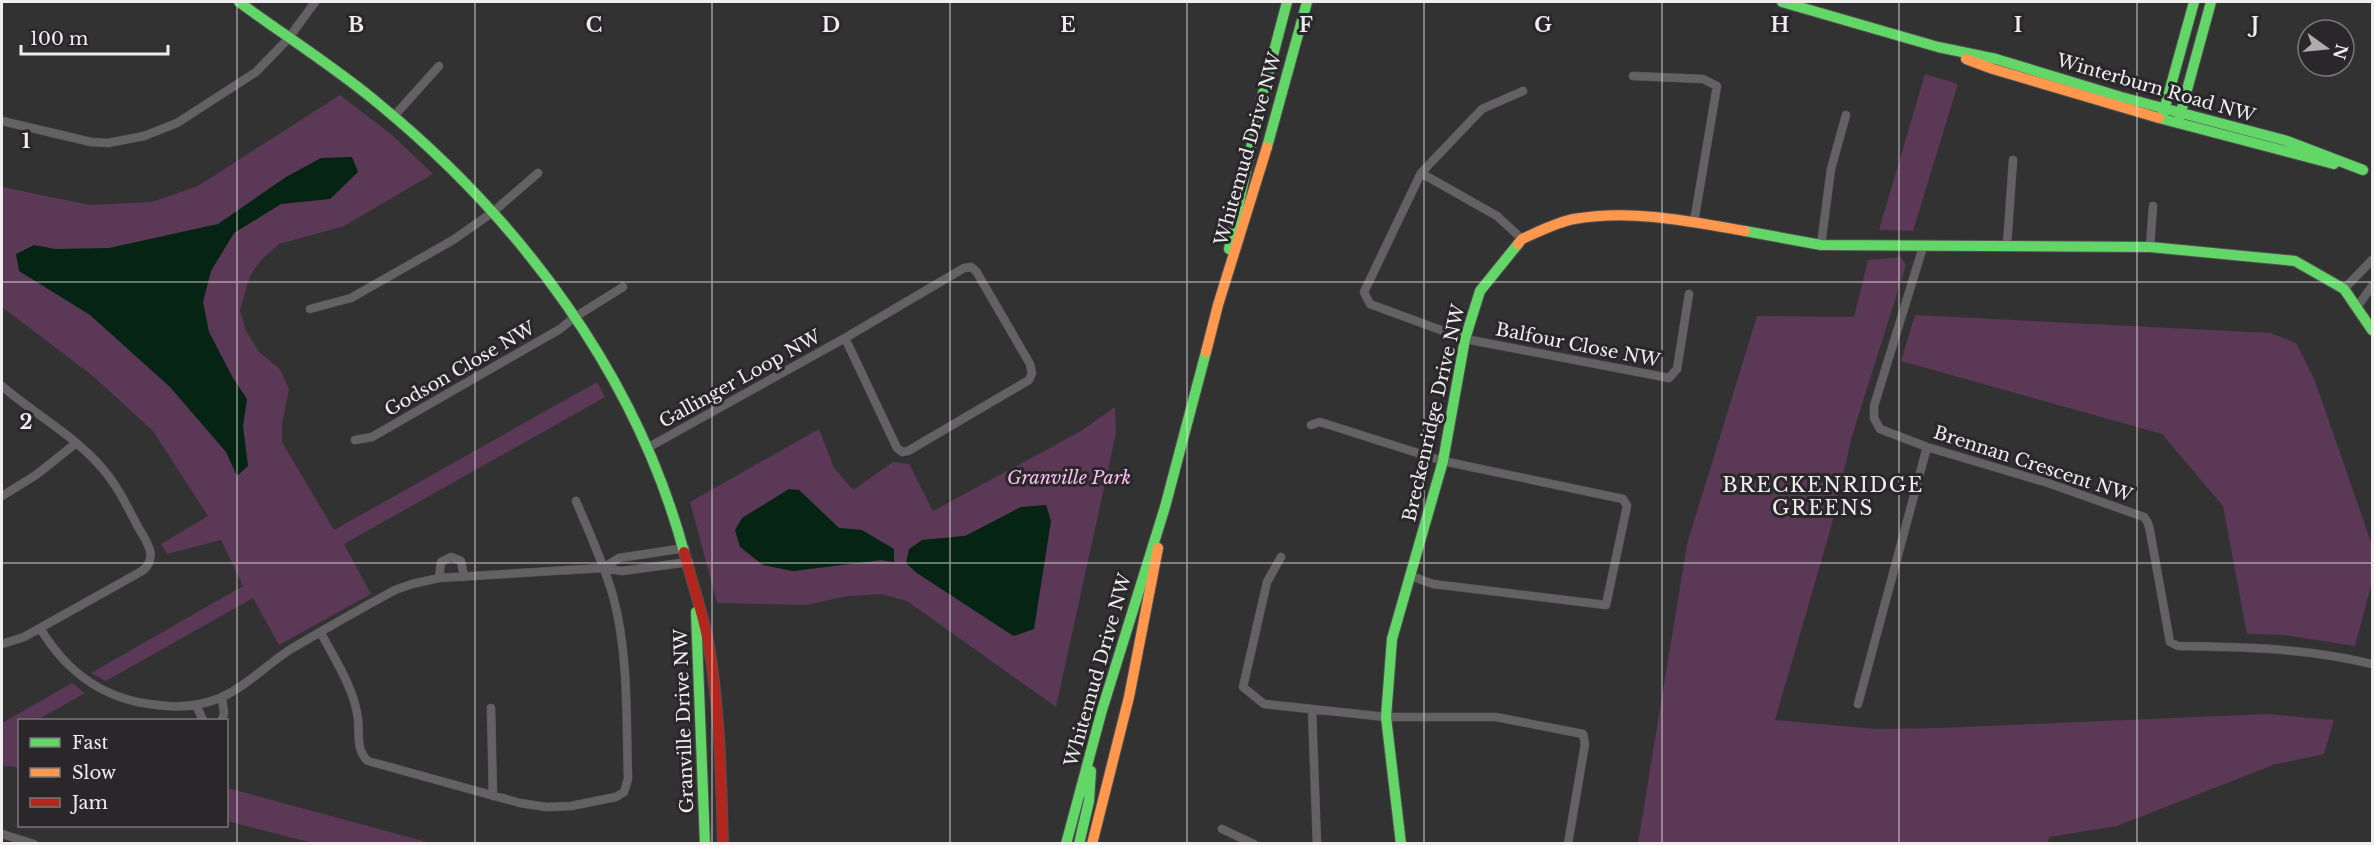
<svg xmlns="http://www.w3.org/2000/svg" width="2374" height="845" viewBox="0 0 2374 845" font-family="'Libre Baskerville',serif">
<rect width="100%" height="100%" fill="#333233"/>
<path fill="#5a3856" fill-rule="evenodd" d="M1925,74l33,10 -45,147 -34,-1z
M340,95l52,40 41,39 -89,52 -65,18 -18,16 -11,16 -10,34 6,21 13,21 21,17 9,20 -7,35v18l52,88 263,-148 8,15 -261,147 27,50 -92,51 -26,-47 -147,83 -15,-8 152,-87 -22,-46 -54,14 -6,-10 47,-28 -55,-85 -60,-55 -91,-69v-120l88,18 62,-3 46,-16z
M1901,257l5,8 -54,171 -22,95 -55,189 101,9 63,-1 329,-14 66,6 -10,34 -51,11 -156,61 -68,11 -1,6h-410l49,-299 70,-228 97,1 14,-57z
M1915,315l335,17 21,1 25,10 19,38 57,164v37l-17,64 -70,-11 -38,-1 -24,-128 -61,-72 -261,-73z
M1115,407l1,26 -60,274 -149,-106 -25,-7 -34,2 -42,9 -89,-2 -27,-101 129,-73 15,39 19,22 40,-28 16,2 24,47 148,-80zM799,490l40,38 23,2 32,32 -13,-2 -88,11zM965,536l48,100 -96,-63 -11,-10 16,-23z
M72,683l13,10 -48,27h-17l-1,10 -2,2 2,1v35l-17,-3v-42z
M227,788l204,55h-118l-86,-22z"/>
<path fill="#052413" d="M352,157l6,15 -28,27 -49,5 -47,29 -23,38 -8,31 6,30 24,46 14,21 -4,27 5,40 -11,10 -11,-24 -56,-65 -80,-72 -71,-44 -3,-17 18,-9 21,4 54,-1 109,-24 68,-47 35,-19z
M789,489l10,1 40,38 23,2 32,19v13l-13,-2 -88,11 -30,-6 -23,-18 -5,-17 7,-12z
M1046,505l5,16 -17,108 -20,7 -97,-63 -11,-10 3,-14 13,-9 43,-4 56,-29z"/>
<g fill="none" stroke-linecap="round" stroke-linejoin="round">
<defs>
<path id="street" d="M1633,76l70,3 14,7 -23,136
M1523,91l-41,18 -61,64 -57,119 6,12 95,35 204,39 8,-9 12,-75
M394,116l45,-50
M2,121l89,21 17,1 36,-7 33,-13 79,-51 32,-33 27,-37
M1421,173l76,43 25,23
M1821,245l10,-76 15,-54
M2007,245l6,-85
M1923,247l-49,159v12l6,11 47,18 121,36 96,34 4,6 2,8 20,111 8,4c68,1 128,2 194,18
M2150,247l3,-41
M2344,289l28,-29
M2357,307l15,-21
M310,309l41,-11 102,-58 40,-28 45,-39
M2,386c32,28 72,49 100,82 15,17 25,38 36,59 9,15 21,31 4,44l-118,66 -22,7
M1311,425l9,-3 123,39 180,38 4,7 -21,99 -173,-21 -22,-8
M355,440l17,-3 188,-108 15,-12 48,-30
M649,447l196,-109 119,-70 7,-1 5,4 54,93 2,9 -3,7 -121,71 -6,1 -5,-4 -52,-110
M2,496l34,-21 39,-31
M1281,557l-14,25 -24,105 21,17 122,13h110l87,17 2,10 -17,100
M603,568l16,-10 66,-10
M439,578l2,-16 10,-5 10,4 3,16
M40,628c27,45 64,72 117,77 21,3 43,1 63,-7 27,-12 46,-33 71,-49 34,-20 69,-40 104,-59l17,-6 27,-6 164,-10 19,3 67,-9
M321,633c13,25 31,52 36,80 4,16 -3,36 11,48l152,42 26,4 25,-1 45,-9 8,-5 4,-13c-2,-60 1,-124 -15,-183 -9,-32 -24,-64 -37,-95
M222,697l2,16 -2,7
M1858,704l69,-257
M196,705l7,15
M491,708l2,88
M1312,709l5,135
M1222,829l32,15
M2,834l32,10"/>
<path id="fast" d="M239,2c46,34 96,65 140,102 141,116 257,270 305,448
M1782,2l156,45 58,12 125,38 166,44 76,29
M2163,114l31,-112
M2159,118l175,46
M2179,119l32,-117
M1267,147l40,-145
M1745,231l76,14 329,2 145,14 49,28 28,41
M1229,249l33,-152 25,-95
M696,612l9,232
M1066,844l36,-134 63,-203 41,-155
M1079,844l10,-43 2,-30
M1401,844l-15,-127 6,-78 51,-178 22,-122 15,-48 38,-47"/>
<path id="slow" d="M1966,59l27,10 166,49
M1518,244l4,-5c16,-7 35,-17 52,-20 57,-10 115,2 171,12
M1206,352l12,-47 49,-158
M1092,844l37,-147 29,-149"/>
<path id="jam" d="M684,552c8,30 18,59 24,89 12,67 13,135 15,203"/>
</defs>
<use href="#street" stroke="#525152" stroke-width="9"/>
<use href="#fast" stroke="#525152" stroke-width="12"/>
<use href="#slow" stroke="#525152" stroke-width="12"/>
<use href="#jam" stroke="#525152" stroke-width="12"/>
<use href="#street" stroke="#636163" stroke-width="8"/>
<use href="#fast" stroke="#63d668" stroke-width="10"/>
<use href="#slow" stroke="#ff974d" stroke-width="10"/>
<use href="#jam" stroke="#b3261e" stroke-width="10"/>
</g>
<path fill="none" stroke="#f0edef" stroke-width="1.5" stroke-opacity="0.55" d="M237,2v842M475,2v842M712,2v842M950,2v842M1187,2v842M1424,2v842M1662,2v842M1899,2v842M2137,2v842M2,282h2370M2,563h2370"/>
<g text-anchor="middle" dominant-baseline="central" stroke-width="6" stroke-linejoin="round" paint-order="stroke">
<g font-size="18" fill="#f0edef" stroke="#2a272a">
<text transform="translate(2156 88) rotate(16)">Winterburn Road NW</text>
<text transform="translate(1248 149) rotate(-74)">Whitemud Drive NW</text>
<text transform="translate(1578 345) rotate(11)">Balfour Close NW</text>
<text transform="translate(460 369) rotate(-30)">Godson Close NW</text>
<text transform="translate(740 379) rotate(-29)">Gallinger Loop NW</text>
<text transform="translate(1434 413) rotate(-77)">Breckenridge Drive NW</text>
<text transform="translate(2033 464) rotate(18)">Brennan Crescent NW</text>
<text transform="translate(1098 670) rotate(-74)">Whitemud Drive NW</text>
<text transform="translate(684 721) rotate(-92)">Granville Drive NW</text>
</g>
<g font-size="18" font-style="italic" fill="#fdbff2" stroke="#2a272a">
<text x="1069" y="478">Granville Park</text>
</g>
<g font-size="20" letter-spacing="1.5" fill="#f0edef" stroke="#2a272a">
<text x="1823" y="485">BRECKENRIDGE<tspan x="1823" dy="23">GREENS</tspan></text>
</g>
</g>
<g font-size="20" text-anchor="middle" font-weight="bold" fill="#f0edef" stroke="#2a272a" stroke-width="6" stroke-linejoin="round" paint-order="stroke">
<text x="356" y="32">B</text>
<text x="594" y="32">C</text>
<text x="831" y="32">D</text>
<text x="1068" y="32">E</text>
<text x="1306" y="32">F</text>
<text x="1543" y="32">G</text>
<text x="1780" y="32">H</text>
<text x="2018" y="32">I</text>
<text x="2255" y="32">J</text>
<text x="26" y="148">1</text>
<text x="26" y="429">2</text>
</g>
<rect width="2374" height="845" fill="none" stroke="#f0edef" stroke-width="6"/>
<rect x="18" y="719" width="210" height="108" fill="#2a272a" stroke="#797679" stroke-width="1.5"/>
<rect x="30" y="738" width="30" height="9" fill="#63d668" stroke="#797679" stroke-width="1.5"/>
<text x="72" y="749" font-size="18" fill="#f0edef">Fast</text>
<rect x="30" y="768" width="30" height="9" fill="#ff974d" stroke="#797679" stroke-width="1.5"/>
<text x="72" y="779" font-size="18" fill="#f0edef">Slow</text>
<rect x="30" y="798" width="30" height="9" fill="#b3261e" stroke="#797679" stroke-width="1.5"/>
<text x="72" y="809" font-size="18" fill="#f0edef">Jam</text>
<g transform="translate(2326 48) rotate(105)"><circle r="28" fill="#2a272a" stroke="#797679" stroke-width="1.5"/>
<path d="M0-4.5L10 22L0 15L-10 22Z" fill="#aeacad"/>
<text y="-9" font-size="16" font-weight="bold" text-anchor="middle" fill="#f0edef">N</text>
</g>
<path d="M21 45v9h147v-9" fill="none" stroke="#f0edef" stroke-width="3"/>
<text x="30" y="45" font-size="18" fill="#f0edef" stroke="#2a272a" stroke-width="4.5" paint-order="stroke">100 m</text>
</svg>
